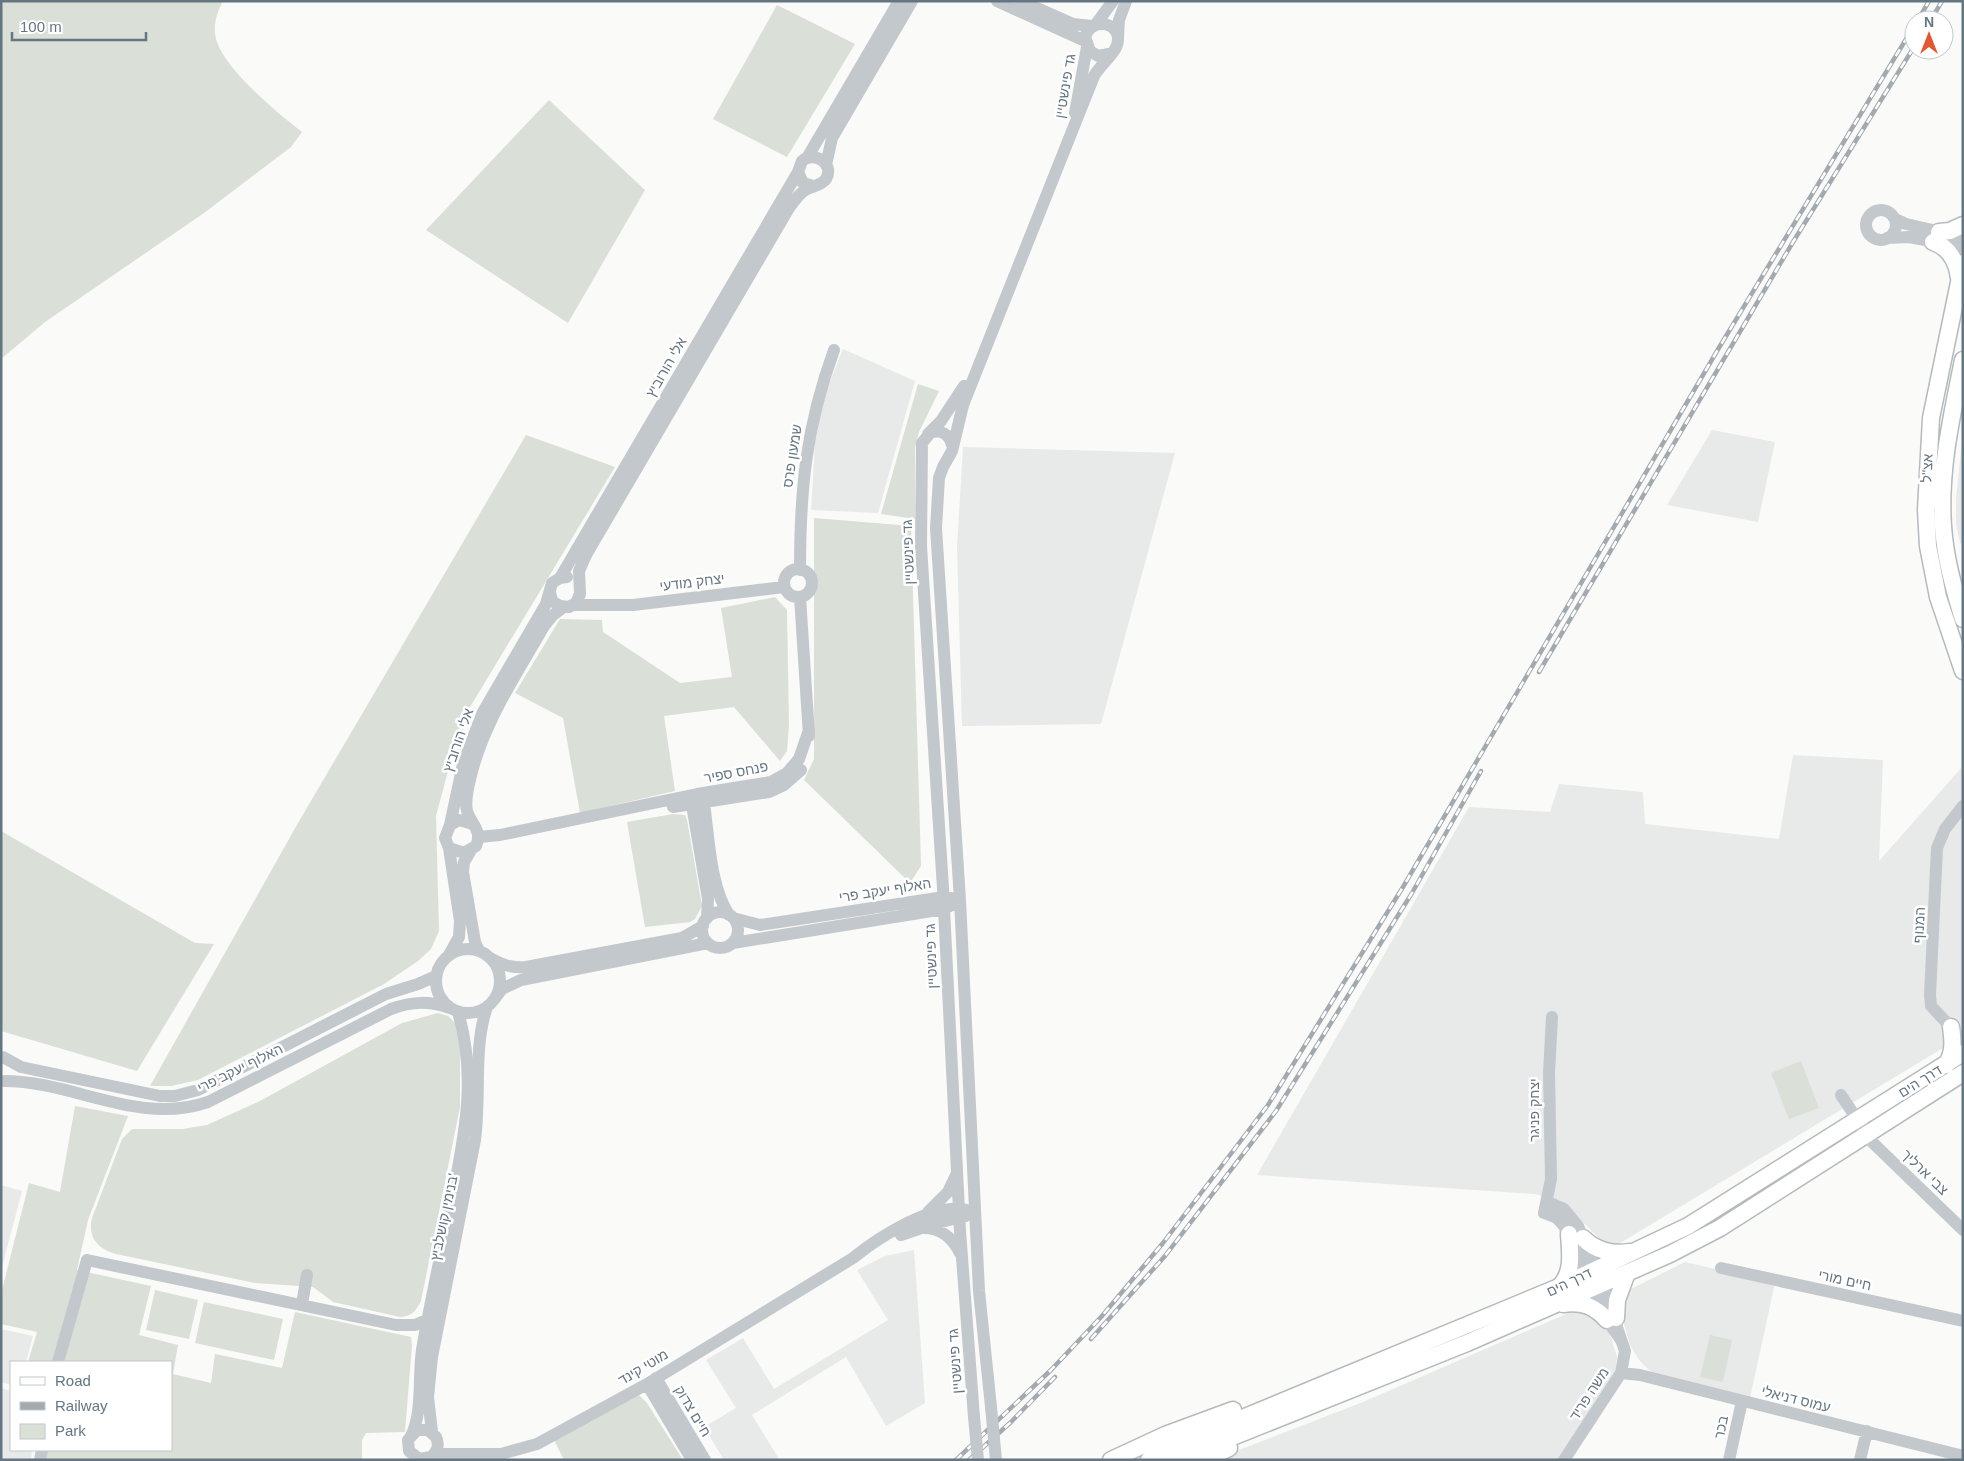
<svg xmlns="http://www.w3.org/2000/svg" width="1964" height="1461" viewBox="0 0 1964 1461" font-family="Helvetica,Heebo,sans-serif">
<rect width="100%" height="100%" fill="#fafaf8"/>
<path fill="#e8e9e9" d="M843,349l72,32 -37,132 -67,-3 4,-66 5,-27 4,-21z
M1712,430l63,12 -17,80 -91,-17z
M1963,431v112h-3l-4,-19v-25z
M963,447l212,6 -74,271 -139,2 -5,-179z
M1793,755l90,5 -4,101 84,-95v270l-341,206 -15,4 -46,-45 -26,-7 -278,-19 212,-368 81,5 9,-28 84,8 2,32 134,15z
M1,1185l21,6 -21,80z
M914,1250l11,153 -39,23 -40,-69 -94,58 27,44 -55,1 -20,-33 32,-19 -30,-48 37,-22 31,51 114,-69 -31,-50 28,-14z
M1685,1262l90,21 -25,115 -84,-20 -16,-7 -11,-11 -9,-15 -11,-39 6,-14z
M1582,1307l27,24 8,26 -2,20 -56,83h-346l150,-58z
M1,1329l32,7 -7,26h-15v23l-10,-3z
M1,1388l10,3v59h21l-1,10h-30z"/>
<path fill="#dadfd7" d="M1,1h222c-7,13 -11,27 -6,41 10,29 60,71 85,90l-11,15 -87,66 -159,109 -44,37z
M777,5l78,39 -68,113 -74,-38z
M549,100l96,90 -77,133 -142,-93z
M918,384l21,7 -20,41 -4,16v71l-34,-5z
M526,435l89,32 -154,255 -25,94 3,115 -8,18 -13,12 -34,23 -186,96 -27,6h-21l148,-263z
M814,518l97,8 10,340 -11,17 -106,-103 10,-21z
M775,597l12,13 2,115 -2,26 -7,10 -46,-54 -70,9 11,75 -95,22 -17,-95 -48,-25 45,-74 42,1 1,12 77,51 52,-6 -11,-69z
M673,814l12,1 2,5 15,86 -7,13 -5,3 -45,5 -18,-105z
M1,831l194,112 19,1 -77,127 -136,-40z
M438,1013l10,3 7,7 5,20v64l-39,194c-5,10 -9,15 -21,16l-67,-15 -20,-15 -58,-4 -139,-29c-17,-5 -29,-16 -24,-36l30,-79 10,-10h51l24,-4 53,-24 142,-78z
M1801,1061l18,47 -30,11 -18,-46z
M75,1106l53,10 -40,104 -11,50 74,16 -12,49 39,10 -5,29 38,9 4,-29 67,14 13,-56 116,25 1,8 -7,87 -39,1 -4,7v20h-325v-10h134v-88h-143l9,-30 -36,-8v-30l28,-111 31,9z
M155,1290l43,10 -9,39 -43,-9z
M204,1302l79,17 -9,41 -79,-17z
M1710,1335l22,5 -9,42 -23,-5z
M637,1393l10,10 36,57h-119l-11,-22z"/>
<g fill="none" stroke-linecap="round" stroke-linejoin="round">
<defs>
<path id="major" d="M1939,232l11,-1 13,-6
M1933,242c16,5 24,20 26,36
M1963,263l-32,155 -5,92 2,36 10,51 25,74
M1963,360c-11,55 -24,110 -20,166 2,32 11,63 20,93
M1946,1065c8,-12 7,-24 5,-38
M1583,1238c12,12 29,17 46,14
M1559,1287c15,-14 11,-35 10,-53
M1563,1304c19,-3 31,2 44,16
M1616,1318l1,-18 10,-27
M1111,1460l54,-25 68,-25
M1149,1460l50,-24 360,-149 129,-61 275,-173
M1175,1460l292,-117 203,-89 50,-26 243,-155
M1204,1460l25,-12"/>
</defs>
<use href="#major" stroke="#b5babe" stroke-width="19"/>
<path stroke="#c3c8cc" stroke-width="12" d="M997,1l88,40
M1021,1l52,23 19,2
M1096,24l17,-23
M1118,38l1,-18 7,-19
M1075,113l12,-66
M807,158l92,-157
M826,165l6,-27 80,-137
M1866 225a15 15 0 1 1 30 0a15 15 0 1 1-30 0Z
M1895,219l11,5 57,13
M1887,238l22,-1 54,10
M928,434l13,-13 23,-35
M952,445c-3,-11 -11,-16 -22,-12l-8,10 -1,103 22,342 17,343 14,186
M784 583a14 14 0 1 1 28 0a14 14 0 1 1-28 0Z
M800,570c0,-81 6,-143 34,-220
M560,578l238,-406
M550,592l2,9 8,5 9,1 7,-4 4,-9 -1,-23 7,-16 203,-347c5,-7 10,-14 16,-18 7,-4 16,-4 21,-11 9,-16 -12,-28 -24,-18l-4,11 5,11 11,3
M800,597l9,139
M573,605h60l151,-18
M1963,806l-18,23 -8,19 -7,147 1,11 32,34
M673,807l96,-15 15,-7 17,-15
M473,824l-14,-4 -9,5 -5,13 4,10 15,5 12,-7c7,-15 -5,-22 -9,-35 -2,-9 0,-18 2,-27 12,-58 46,-107 75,-158l9,-11 11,-8
M450,825l13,-61 20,-52 63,-108 6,-21 8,-5 7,-1
M479,837l21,-2 197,-41 74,-12 16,-9 12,-14 10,-29
M470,852l-6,10 -1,10 12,70 4,9
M702 930a18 18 0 1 1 36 0a18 18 0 1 1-36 0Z
M707,918l1,-19 -16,-94 5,-11 7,9c5,34 6,83 25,112
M733,918l27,7 184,-28 7,1
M733,943l211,-34 6,-3
M436 981a32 32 0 1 1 64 0a32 32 0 1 1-64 0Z
M449,955l10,-18 1,-16 -11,-73
M490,958c12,7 21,10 36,9l156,-29 21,-12
M495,998l7,-9 19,-9 187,-37
M1552,1017l-3,56 2,106 -7,34 13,5 7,8 43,94 14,20
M3,1057l18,10 139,29h15l23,-6 188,-96 32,-10 18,-8
M4,1081c70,0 134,45 204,21l183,-93c22,-8 38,-8 59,-1
M1841,1095l31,47 91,88
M1548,1202l16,7 14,17 24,57 23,68 -4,22 -57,87
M928,1212l20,-20 8,-17
M923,1228c18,0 29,9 37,25
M901,1235l32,-11 33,-8
M1721,1268l242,53
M302,1304l5,-29
M58,1362l29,-102 309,65h19l14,-6
M1621,1373l19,2 323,81
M656,1378l49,82
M647,1384l45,76
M991,1407l-12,-116 -19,-391 -24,-372 3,-50 4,-11 9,-16 11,-46 131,-329c6,-11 20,-21 23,-31 7,-22 -25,-30 -32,-8l5,14 8,5 14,-3
M432,1432l-4,-35 4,-40 43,-217c6,-43 -2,-93 12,-133
M411,1436c12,-23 7,-60 11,-86 9,-54 22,-108 32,-161 12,-61 22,-116 4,-177
M432,1457l11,-3h58l36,-10 110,-60 206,-126c26,-21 80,-56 114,-48
M430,1458c7,-6 10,-12 6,-21l-8,-7h-11l-9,10 1,11 10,8 12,-2
M40,1460l2,-10
M1729,1460l13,-59
M1860,1460l7,-29"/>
<use href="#major" stroke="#fff" stroke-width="16"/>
<defs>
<path id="rail" d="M1918,20l11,-19
M1931,20l11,-19
M1539,672l254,-430 121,-195
M1091,1339l74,-83 111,-145 136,-218 69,-122
M956,1460l95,-90 51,-54 61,-73 105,-138 135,-218 317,-541 194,-320
M969,1460l42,-38 44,-45"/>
</defs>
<use href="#rail" stroke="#a2aab0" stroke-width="4.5"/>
<use href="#rail" stroke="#fff" stroke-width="2.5" stroke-dasharray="8" stroke-linecap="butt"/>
<path stroke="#c3c8cc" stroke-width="12" d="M991,1407l5,53
M974,1417l4,43"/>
</g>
<g text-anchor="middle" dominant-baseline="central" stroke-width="5" stroke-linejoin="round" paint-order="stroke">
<g font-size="14" fill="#657683" stroke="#fff">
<text transform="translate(1065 86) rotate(-80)">גד פינשטיין</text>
<text transform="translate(666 367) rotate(-60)">אלי הורוביץ</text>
<text transform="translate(792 456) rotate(-81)">שמעון פרס</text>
<text transform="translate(1927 468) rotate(-87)">אצ"ל</text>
<text transform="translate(908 552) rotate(-92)">גד פינשטיין</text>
<text transform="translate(692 582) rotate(-7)">יצחק מודעי</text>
<text transform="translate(458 740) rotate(-71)">אלי הורוביץ</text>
<text transform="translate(736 772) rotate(-11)">פנחס ספיר</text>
<text transform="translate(885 890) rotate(-9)">האלוף יעקב פרי</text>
<text transform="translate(1919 925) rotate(-87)">המנוף</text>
<text transform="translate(931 956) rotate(-92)">גד פינשטיין</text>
<text transform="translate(240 1068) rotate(-26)">האלוף יעקב פרי</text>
<text transform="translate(1920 1081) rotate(-32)">דרך הים</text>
<text transform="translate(1534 1110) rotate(-90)">יצחק פניגר</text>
<text transform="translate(1925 1172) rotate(44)">צבי ארליך</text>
<text transform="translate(444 1217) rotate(-78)">בנימין קושלביץ'</text>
<text transform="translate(1845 1280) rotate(12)">חיים מורי</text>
<text transform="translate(1569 1282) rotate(-25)">דרך הים</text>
<text transform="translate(955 1361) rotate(-94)">גד פינשטיין</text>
<text transform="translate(643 1367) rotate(-31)">מוטי קינד</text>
<text transform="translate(1589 1394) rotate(-57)">משה פריד</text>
<text transform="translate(1796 1399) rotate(14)">עמוס דניאלי</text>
<text transform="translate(693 1411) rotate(59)">חיים צדוק</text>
<text transform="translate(1721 1427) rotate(-78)">בכר</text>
</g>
</g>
<rect width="1964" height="1461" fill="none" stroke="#657683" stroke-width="5"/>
<rect x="10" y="1361" width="162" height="90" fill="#ffffff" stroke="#c1c8cd"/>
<rect x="20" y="1377" width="25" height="8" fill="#ffffff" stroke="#c1c8cd"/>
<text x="55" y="1386" font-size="15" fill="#657683">Road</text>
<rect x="20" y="1402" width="25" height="8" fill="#a2aab0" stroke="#c1c8cd"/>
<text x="55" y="1411" font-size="15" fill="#657683">Railway</text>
<rect x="20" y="1424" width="25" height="15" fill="#dadfd7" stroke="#c1c8cd"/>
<text x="55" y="1436" font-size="15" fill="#657683">Park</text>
<g transform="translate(1929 35)"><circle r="24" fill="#ffffff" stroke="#c1c8cd"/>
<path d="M0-4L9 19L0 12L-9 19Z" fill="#e4572e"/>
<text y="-8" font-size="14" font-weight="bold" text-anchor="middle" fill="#657683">N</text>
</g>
<path d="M12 32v8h134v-8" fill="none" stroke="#657683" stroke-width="2.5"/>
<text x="20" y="32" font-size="15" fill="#657683" stroke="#ffffff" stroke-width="4" paint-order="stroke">100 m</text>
</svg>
